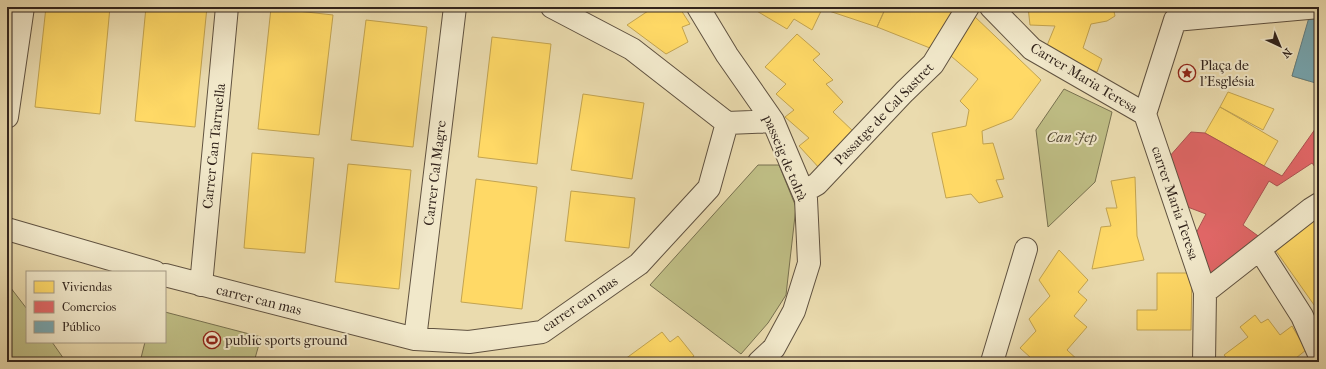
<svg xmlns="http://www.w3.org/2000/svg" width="1326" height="369" viewBox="0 0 1326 369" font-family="'IM FELL French Canon',serif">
<rect width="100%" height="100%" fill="#eadbae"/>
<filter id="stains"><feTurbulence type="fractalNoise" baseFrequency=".005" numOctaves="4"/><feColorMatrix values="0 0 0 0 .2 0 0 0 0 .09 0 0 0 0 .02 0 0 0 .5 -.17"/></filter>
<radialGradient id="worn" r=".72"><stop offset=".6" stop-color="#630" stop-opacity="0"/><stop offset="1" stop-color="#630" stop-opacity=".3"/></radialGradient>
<path fill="#bfbe85" stroke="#787150" d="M1064,89l48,23 -17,70 -47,45 -12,-97z
M758,165h21l17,42 -10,88 -18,28 -27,31 -91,-69z
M7,283l20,26v33h25l14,20h-59z
M165,312l96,25 -7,25h-114l5,-20h20z"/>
<path fill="#ffd966" stroke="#c2a350" d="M46,7h64l-10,107 -65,-7z
M146,7h61l-12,120 -60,-6z
M654,7h25l11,17 -8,3 6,15 -22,12 -39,-29z
M750,7h73l-11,23 -18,-11 -7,10z
M830,7h56l-9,20 -48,-16z
M886,7h75l-26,43 -58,-23z
M1028,7h85l2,9 -8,5 -16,3 -8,24 19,11 -5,13 -24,-9 -27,-15 9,-22 -25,-1z
M271,8l62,7 -14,120 -61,-6z
M973,15l68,65 -29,39 -30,12 1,13 10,-1 11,36 -8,1 7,17 -24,6 -8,-9 -25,4 -14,-65 34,-7 3,-16 -9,-9 18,-22 -33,-28z
M366,20l61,7 -14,120 -62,-7z
M797,34l23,20 -7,6 20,20 -7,4 17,18 -10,10 23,22 -35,36 -22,-24 10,-8 -24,-21 9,-7 -18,-16 10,-10 -21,-17z
M492,37l59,7 -14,120 -59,-7z
M1297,59l17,6 -5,16 -17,-5z
M1228,92l46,17 -11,21 -43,-23z
M583,94l61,9 -12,76 -61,-9z
M1220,107l58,34 -14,25 -59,-33z
M252,153l62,5 -9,95 -61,-5z
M348,164l63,6 -12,119 -64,-7z
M1135,177l2,59 7,24 -52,9 9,-42 10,-1 -5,-18h11l-6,-27z
M476,179l61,8 -15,122 -61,-7z
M571,191l64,7 -6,50 -64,-7z
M1314,218l5,5v89l-45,-64 17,-14 3,3z
M1059,250l29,30 -10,12 9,8 -13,16 13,11 -20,23 13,12h-53l4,-4 -11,-10 16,-17 -7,-12 21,-23 -11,-16z
M1157,273h35l-1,57h-54v-20h20z
M1255,315l6,8 7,-4 12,16 12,-9 14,24 -15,12h-61l-6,-7 24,-18 -8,-10z
M662,332l8,10 8,-6 16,20 -8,6h-65z"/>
<path fill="#e06666" stroke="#ac5250" d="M1166,7h54l-53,4z
M1318,125h1v47l-7,-9 -35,23 -8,-5 -26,44 18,13 -51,37 -16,-38 12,-23 -21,-8 -16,-49 22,-25 14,1 77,43z"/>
<path fill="#76a5af" stroke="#627e83" d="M1310,14l9,2v68l-27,-8z"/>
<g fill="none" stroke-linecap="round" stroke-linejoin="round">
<defs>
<path id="minor" d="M552,7l80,42 95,74 46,-2
M698,7l29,48 46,66 33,78 3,64 -15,48 -20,37 -15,14
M991,7l41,42 113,65
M1145,114l60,178 -1,70
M1145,114l30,-94 144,-13
M7,117l16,-110
M803,192l14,-8 87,-92 29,-28 35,-57
M7,229l148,43
M1260,250l42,66 17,38
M165,275l250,64 54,3 73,-10 97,-68 70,-76 18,-65
M201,285l26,-278
M1205,292l106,-83 8,-5
M415,339l40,-332
M992,362l34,-113"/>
</defs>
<use href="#minor" stroke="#605240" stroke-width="24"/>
<use href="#minor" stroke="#f1e8ca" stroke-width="22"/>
</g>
<defs>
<symbol id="sight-ring" viewBox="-11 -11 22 22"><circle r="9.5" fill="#f1e8ca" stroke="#8f2418" stroke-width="1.5"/><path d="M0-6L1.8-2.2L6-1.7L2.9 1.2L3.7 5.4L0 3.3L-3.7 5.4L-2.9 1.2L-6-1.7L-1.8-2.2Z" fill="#8f2418"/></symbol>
<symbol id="stadium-ring" viewBox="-11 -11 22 22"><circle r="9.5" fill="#f1e8ca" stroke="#8f2418" stroke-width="1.5"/><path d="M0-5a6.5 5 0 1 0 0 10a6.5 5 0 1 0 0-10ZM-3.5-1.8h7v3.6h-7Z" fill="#8f2418"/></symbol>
</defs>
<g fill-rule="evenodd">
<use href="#sight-ring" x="1177" y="63" width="20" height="20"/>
<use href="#stadium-ring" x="202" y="330" width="20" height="20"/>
</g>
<g text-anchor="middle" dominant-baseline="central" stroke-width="4" stroke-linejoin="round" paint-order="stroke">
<g font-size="14" fill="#32241c" stroke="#f1e8ca" text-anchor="start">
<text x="1200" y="65">Plaça de<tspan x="1200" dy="16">l'Església</tspan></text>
<text x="225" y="340">public sports ground</text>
</g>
<g font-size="14" fill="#32241c" stroke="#f1e8ca">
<text transform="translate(1084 78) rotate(31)">Carrer Maria Teresa</text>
<text transform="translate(884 114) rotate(-46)">Passatge de Cal Sastret</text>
<text transform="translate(214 146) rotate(-84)">Carrer Can Tarruella</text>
<text transform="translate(785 158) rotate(67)">passeig de tolrà</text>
<text transform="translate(435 173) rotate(-83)">Carrer Cal Magre</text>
<text transform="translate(1175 203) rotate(71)">carrer Maria Teresa</text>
<text transform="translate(259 300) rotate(14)">carrer can mas</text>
<text transform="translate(580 304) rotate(-34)">carrer can mas</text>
</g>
<g font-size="14" font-style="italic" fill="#554a36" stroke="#f1e8ca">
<text x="1072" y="137">Can Jep</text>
</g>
</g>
<rect width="1326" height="369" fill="none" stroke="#eadbae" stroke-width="24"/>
<rect x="8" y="8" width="1310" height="353" fill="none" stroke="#32241c" stroke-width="2"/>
<rect x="12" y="12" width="1302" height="345" fill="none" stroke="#32241c"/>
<rect x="26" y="271" width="140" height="72" fill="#f1e8ca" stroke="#a59a84"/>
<rect x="34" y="281" width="20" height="12" fill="#ffd966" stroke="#a59a84"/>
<text x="62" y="291" font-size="12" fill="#32241c">Viviendas</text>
<rect x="34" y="301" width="20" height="12" fill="#e06666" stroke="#a59a84"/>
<text x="62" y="311" font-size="12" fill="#32241c">Comercios</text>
<rect x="34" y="321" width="20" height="12" fill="#76a5af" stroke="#a59a84"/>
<text x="62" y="331" font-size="12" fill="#32241c">Público</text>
<g transform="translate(1280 46) rotate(136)" stroke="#f1e8ca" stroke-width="3" paint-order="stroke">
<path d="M0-3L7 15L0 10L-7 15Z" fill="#32241c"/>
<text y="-6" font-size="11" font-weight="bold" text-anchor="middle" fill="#32241c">N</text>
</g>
<rect width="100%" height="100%" filter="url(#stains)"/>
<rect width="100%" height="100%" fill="url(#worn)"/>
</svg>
